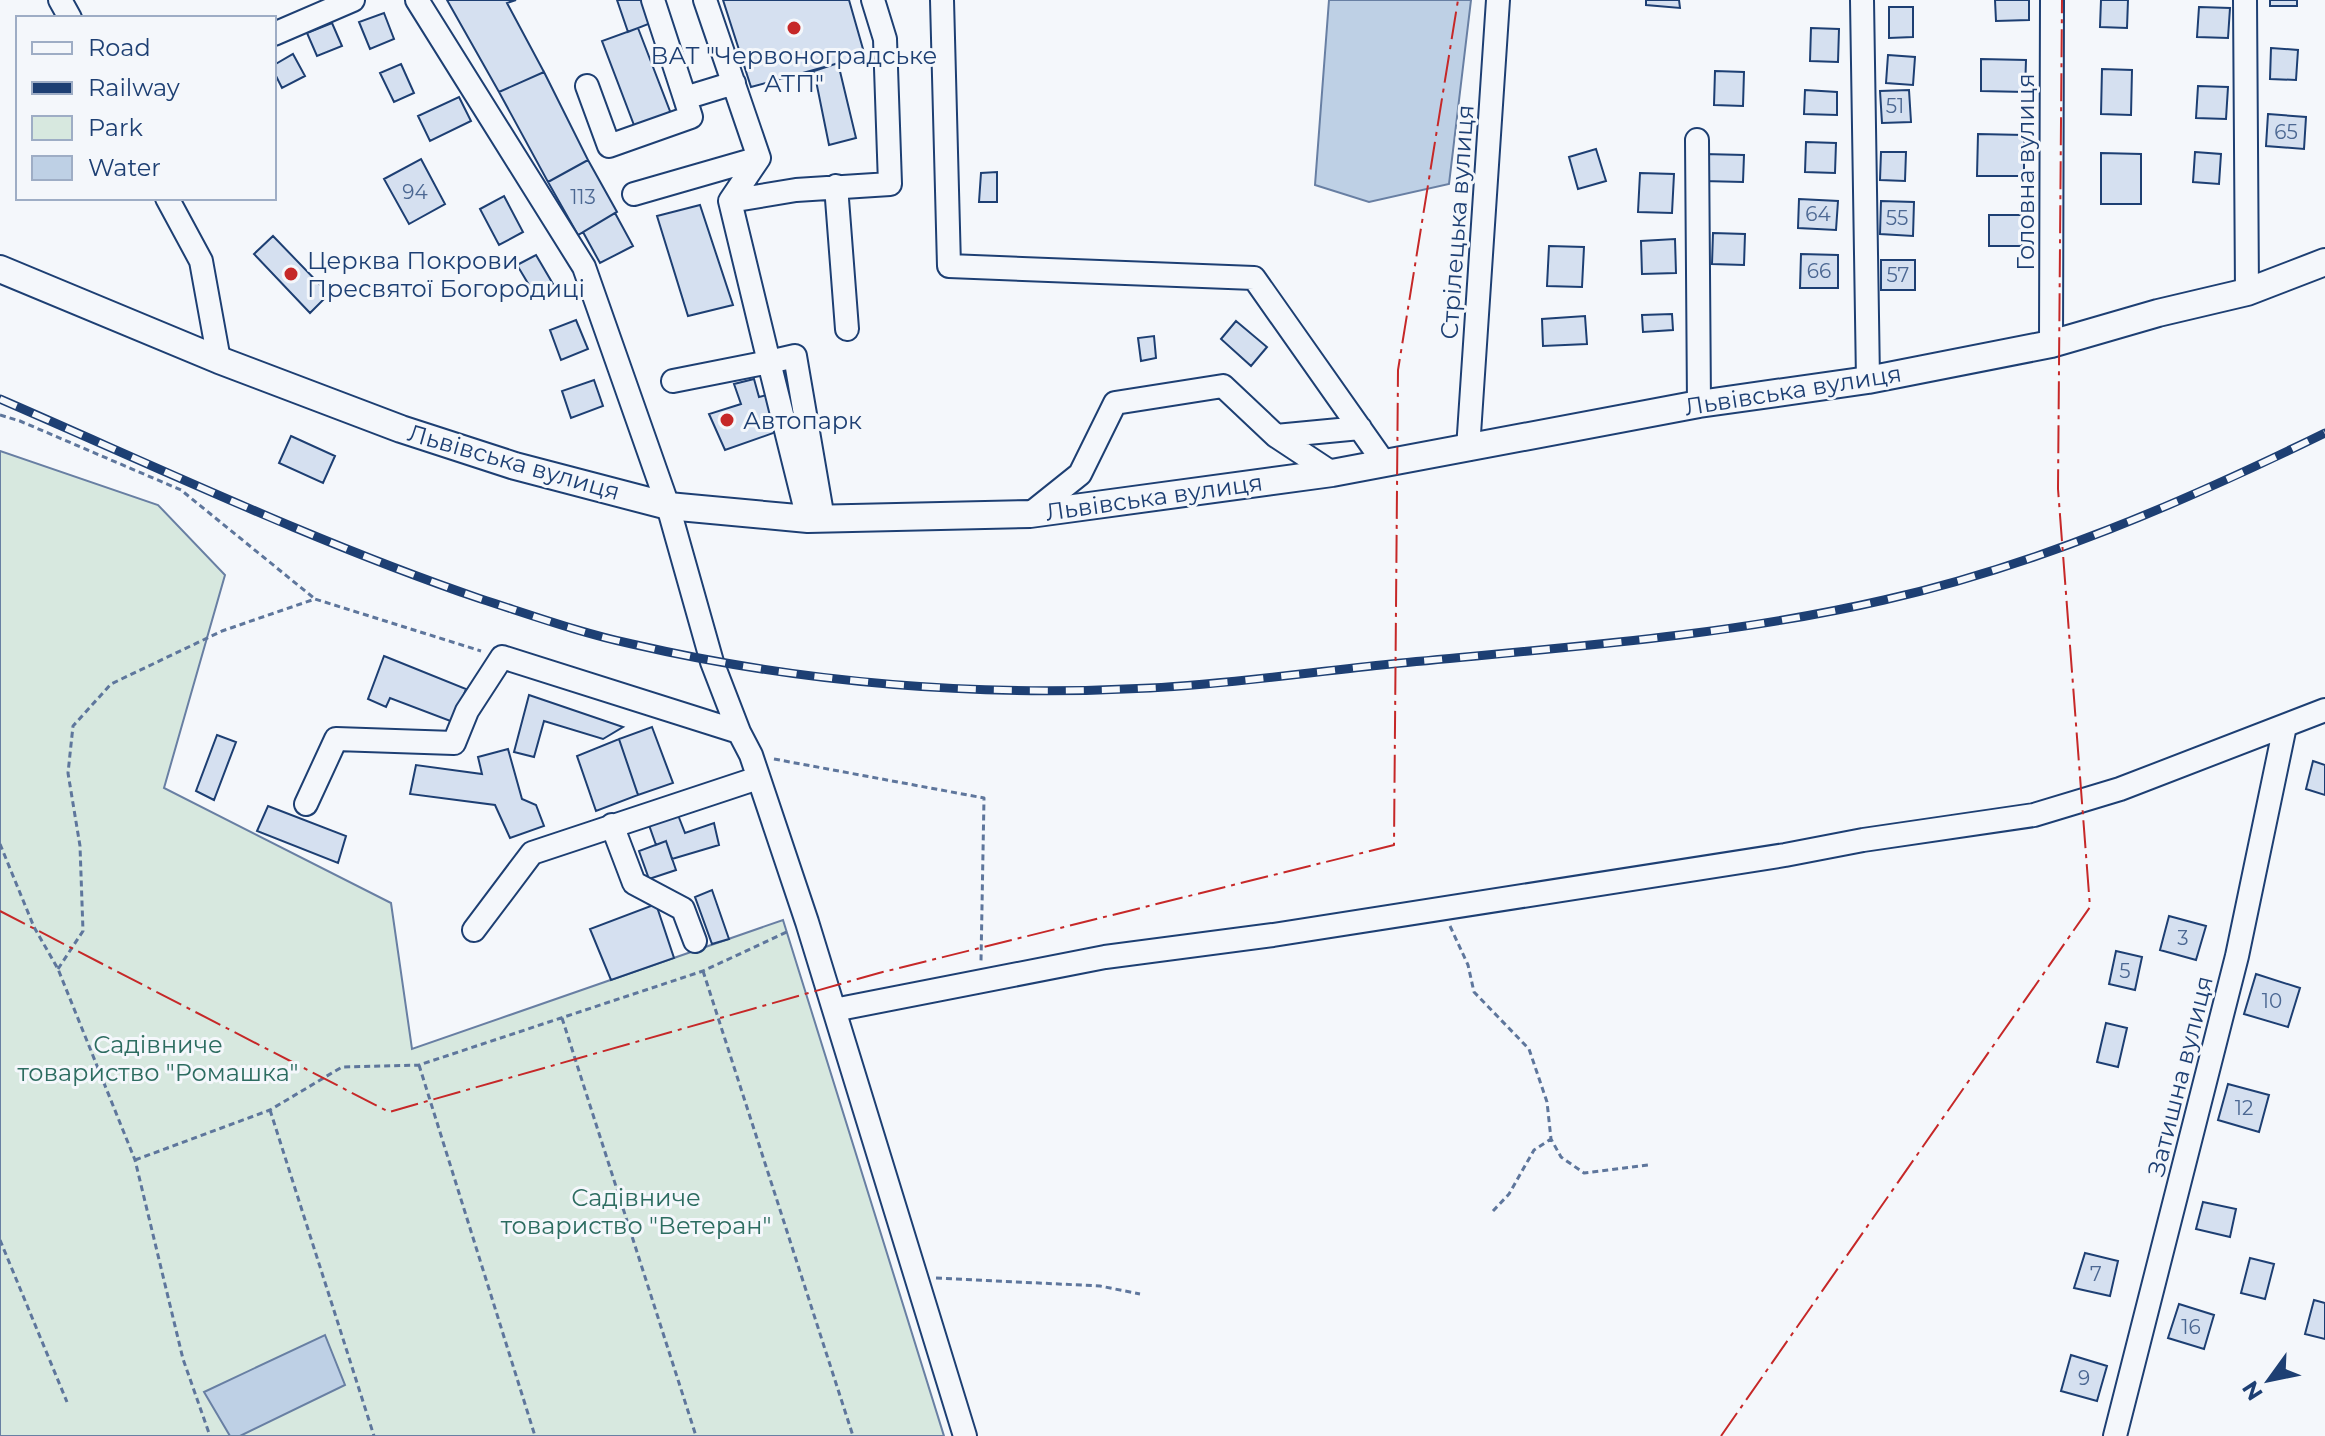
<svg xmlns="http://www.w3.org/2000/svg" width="2325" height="1436" viewBox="0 0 2325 1436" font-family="Montserrat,sans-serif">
<rect width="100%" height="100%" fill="#f4f7fb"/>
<path fill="#d7e8df" stroke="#687fa3" stroke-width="2" d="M0,451l158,54 67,70 -61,213 227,115 21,146 371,-129 161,516h-944z"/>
<path fill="#bed0e5" stroke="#687fa3" stroke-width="2" d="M1329,0h142l-22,184 -80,18 -54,-17z
M325,1335l20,50 -105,51h-10l-26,-44z"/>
<path fill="#d5e0f0" stroke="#1d3f73" stroke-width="2" d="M447,0h69l-9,3 37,69 -45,20z
M617,0h26l8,23 -23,9z
M723,0h126l16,56 -114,31z
M1646,0h33l1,8 -34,-3z
M1995,0h34v20l-33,1z
M2101,0h27l-1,28 -27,-1z
M2270,0h27v6h-27z
M1889,7h24v30l-24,1z
M2199,7l31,1 -2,30 -31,-1z
M384,13l10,26 -24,10 -11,-27z
M332,23l10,23 -25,10 -10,-23z
M638,28l35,91 -36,14 -35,-92z
M1811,28l28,1 -1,33 -28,-1z
M2271,48l27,2 -2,30 -26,-1z
M293,54l12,22 -23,12 -8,-16v-7z
M1888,55l27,2 -2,28 -27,-2z
M1981,59l45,1 -1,32 -44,-1z
M838,63l18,75 -27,7 -15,-74z
M401,64l13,29 -20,9 -14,-29z
M2102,69l30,1 -1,45 -30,-1z
M1715,71l29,1 -1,34 -29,-1z
M544,72l44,88 -40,22 -49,-90z
M2198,86l30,1 -2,32 -30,-1z
M1805,90l32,2v23l-33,-1z
M1909,90l2,32 -29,1 -2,-32z
M459,97l12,24 -41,20 -12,-25z
M2268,114l38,3 -2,32 -38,-3z
M1978,134l46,1v41h-47z
M1806,142l30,1 -1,30 -30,-1z
M1596,149l10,32 -28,8 -9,-32z
M1881,152h25l-1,29 -25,-1z
M2195,152l26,2 -2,30 -26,-2z
M2101,153l40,1v50h-40z
M1704,154l40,1 -1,27 -40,-1z
M421,159l24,45 -36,20 -25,-45z
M588,160l29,52 -39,23 -30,-53z
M997,172v30h-18l2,-29z
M1640,173l34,1 -2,39 -34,-1z
M504,196l19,36 -24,13 -19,-36z
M1799,199l39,2 -2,29 -38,-2z
M1881,201l33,1 -1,34 -33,-2z
M700,205l33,100 -45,11 -31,-100z
M615,213l18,33 -33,17 -17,-31z
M1989,215h33v31h-33z
M1713,233l32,1 -1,31 -32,-1z
M273,236l56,58 -19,19 -56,-59z
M1675,239l1,34 -34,1 -1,-33z
M1549,246l35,1 -2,40 -35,-1z
M1801,254l37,1v33h-38z
M536,255l17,29 -18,11 -18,-30z
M1881,260h34v30h-34z
M1672,314l1,16 -30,2 -1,-17z
M1585,316l2,28 -44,2 -1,-27z
M576,320l12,29 -27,11 -11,-30z
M1236,321l31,26 -16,19 -30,-27z
M1154,336l2,22 -15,3 -3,-23z
M754,379l5,18 23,-6 11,35 -68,24 -16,-36 32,-10 -7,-20z
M594,380l9,26 -32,12 -9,-27z
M291,436l44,20 -12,27 -44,-20z
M384,656l82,33 -13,33 -63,-24 -4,9 -18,-8z
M529,695l94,32 -20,12 -59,-18 -10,36 -20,-5z
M652,727l21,56 -35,12 -19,-56z
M217,735l19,7 -22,58 -18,-9z
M619,739l19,56 -42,16 -19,-55z
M508,749l14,50 14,6 8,21 -34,12 -15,-33 -85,-11 6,-29 66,9 -4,-17z
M2313,761l12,4v30l-19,-6z
M268,806l78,30 -8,27 -81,-32z
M678,815l7,18 29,-10 5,22 -47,14 -6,-18 -10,4 -7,-20z
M666,841l10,29 -27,9 -10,-28z
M712,890l17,49 -17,5 -17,-47z
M656,904l18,54 -63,22 -21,-51z
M2169,916l37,10 -10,34 -36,-10z
M2116,951l26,6 -7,33 -26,-6z
M2256,974l44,14 -12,39 -44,-13z
M2106,1023l21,5 -9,39 -21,-5z
M2228,1084l41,11 -10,37 -41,-12z
M2203,1202l33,7 -6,28 -34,-8z
M2085,1253l33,8 -8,35 -36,-8z
M2250,1258l24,6 -9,35 -24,-6z
M2314,1300l11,3v36l-20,-5z
M2179,1304l35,11 -10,34 -36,-11z
M2071,1355l36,11 -10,35 -36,-10z"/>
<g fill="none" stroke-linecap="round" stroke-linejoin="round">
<defs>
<path id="minor" d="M60,0l10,18
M417,0l167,267 84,239 44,156 27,70 12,23 56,167 158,514
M653,0l32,98
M705,0l54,158 -29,43 39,161 26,-6 28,163
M942,0l7,266 305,12 131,186
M1862,0l6,380
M2245,0l2,292
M274,34l79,-34
M587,86l22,60 82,-29 -6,-19 49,-15
M1697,140l2,264
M836,186l11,143
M634,194l125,-36
M167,198l34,63 18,99
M730,201l66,-11 94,-6 -5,-145 -12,-39
M2051,344l1,-344
M673,381l96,-19 39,157
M1276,436l84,-8
M1468,449l30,-449
M1030,514l50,-40 35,-71 108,-17 53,50 56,37
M306,804l30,-65 118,4 13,-32 35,-54 237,75
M612,825l22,58 49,26 12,32
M474,930l58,-77 226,-75
M834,1010l271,-53 168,-22 512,-80 78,-15 171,-25 86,-26 205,-79
M2115,1436l122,-480 48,-230"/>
<path id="major" d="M0,269l219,91 182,69 114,37 153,40 140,13 222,-5 302,-41 367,-69 169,-24 183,-36 107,-31 89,-21 78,-30"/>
</defs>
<use href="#minor" stroke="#1d3f73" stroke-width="26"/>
<use href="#major" stroke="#1d3f73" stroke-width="30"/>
<path stroke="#5e769c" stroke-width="3" stroke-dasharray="6 4" stroke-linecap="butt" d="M0,415l20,6 161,69 134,109
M774,759l210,39 -3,163
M0,844l34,83 24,42 77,191 48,199 27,77
M1450,926l18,39 6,27 55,57 18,53 4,37 10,18 23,16 64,-8
M58,969l25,-38 -3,-85 -12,-73 5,-47 38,-42 111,-53 93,-32 166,52
M703,971l150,465
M562,1018l134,418
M419,1065l116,371
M270,1110l104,326
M135,1160l135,-50 72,-43 77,-2 284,-94 86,-40
M1493,1211l16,-17 25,-44 17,-11
M0,1240l67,162
M936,1278l164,8 40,8"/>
<use href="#minor" stroke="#f4f7fb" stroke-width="22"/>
<use href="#major" stroke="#f4f7fb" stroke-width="26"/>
<defs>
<path id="rail" d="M0,399c159,69 317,144 481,200 50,16 100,34 151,45 169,39 345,53 518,44 80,-4 161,-16 241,-24 163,-16 333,-27 493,-64 154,-35 300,-98 441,-167"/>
</defs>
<use href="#rail" stroke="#1d3f73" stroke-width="9"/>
<use href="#rail" stroke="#f4f7fb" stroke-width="6" stroke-dasharray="18" stroke-linecap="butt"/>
<path stroke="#c62828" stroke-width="2" stroke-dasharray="28 6 4 6" stroke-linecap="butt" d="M0,911l389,201 490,-139 515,-128 4,-475 60,-370
M1721,1436l369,-529 -32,-418 4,-489"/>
</g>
<g fill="#c62828" stroke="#f4f7fb" stroke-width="3">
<circle cx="794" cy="28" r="8"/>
<circle cx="291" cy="274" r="8"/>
<circle cx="727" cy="420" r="8"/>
</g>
<g text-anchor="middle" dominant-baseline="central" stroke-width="6" stroke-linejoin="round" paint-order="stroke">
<g font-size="20" fill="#4b6792">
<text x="1895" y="106">51</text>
<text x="2286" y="132">65</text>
<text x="415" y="192">94</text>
<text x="583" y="197">113</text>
<text x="1818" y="214">64</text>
<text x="1897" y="218">55</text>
<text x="1819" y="271">66</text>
<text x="1898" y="275">57</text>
<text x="2183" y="938">3</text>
<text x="2125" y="971">5</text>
<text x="2272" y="1001">10</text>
<text x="2244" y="1108">12</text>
<text x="2096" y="1274">7</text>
<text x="2191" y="1327">16</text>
<text x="2084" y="1378">9</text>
</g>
<g font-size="24" fill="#1d3f73" stroke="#f4f7fb" text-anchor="start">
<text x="794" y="55" text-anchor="middle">ВАТ "Червоноградське<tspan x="794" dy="28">АТП"</tspan></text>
<text x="307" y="260">Церква Покрови<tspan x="307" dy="28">Пресвятої Богородиці</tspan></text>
<text x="743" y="420">Автопарк</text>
</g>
<g font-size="24" fill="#1d3f73" stroke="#f4f7fb">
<text transform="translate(2025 172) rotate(-90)">Головна вулиця</text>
<text transform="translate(1457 222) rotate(-86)">Стрілецька вулиця</text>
<text transform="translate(1793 390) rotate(-9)">Львівська вулиця</text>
<text transform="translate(514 462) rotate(16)">Львівська вулиця</text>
<text transform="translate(1154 497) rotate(-8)">Львівська вулиця</text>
<text transform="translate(2180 1076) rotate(-76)">Затишна вулиця</text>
</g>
<g font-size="24" fill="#2c6c60" stroke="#f4f7fb">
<text x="158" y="1044">Садівниче<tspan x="158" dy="28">товариство "Ромашка"</tspan></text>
<text x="636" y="1197">Садівниче<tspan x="636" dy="28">товариство "Ветеран"</tspan></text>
</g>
</g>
<rect x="16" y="16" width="260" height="184" fill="#f4f7fb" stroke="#9eadc5" stroke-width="2"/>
<rect x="32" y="42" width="40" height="12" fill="#f4f7fb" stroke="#9eadc5" stroke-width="2"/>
<text x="88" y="56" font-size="24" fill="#1d3f73">Road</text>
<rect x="32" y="82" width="40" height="12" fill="#1d3f73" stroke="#9eadc5" stroke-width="2"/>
<text x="88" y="96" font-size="24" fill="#1d3f73">Railway</text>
<rect x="32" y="116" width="40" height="24" fill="#d7e8df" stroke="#9eadc5" stroke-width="2"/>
<text x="88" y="136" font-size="24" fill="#1d3f73">Park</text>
<rect x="32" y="156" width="40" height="24" fill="#bed0e5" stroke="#9eadc5" stroke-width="2"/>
<text x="88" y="176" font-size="24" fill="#1d3f73">Water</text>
<g transform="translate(2269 1380) rotate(237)" stroke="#f4f7fb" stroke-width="6" paint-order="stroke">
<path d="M0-6L14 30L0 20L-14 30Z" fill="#1d3f73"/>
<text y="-12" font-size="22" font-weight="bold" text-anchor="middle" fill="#1d3f73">N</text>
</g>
</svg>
